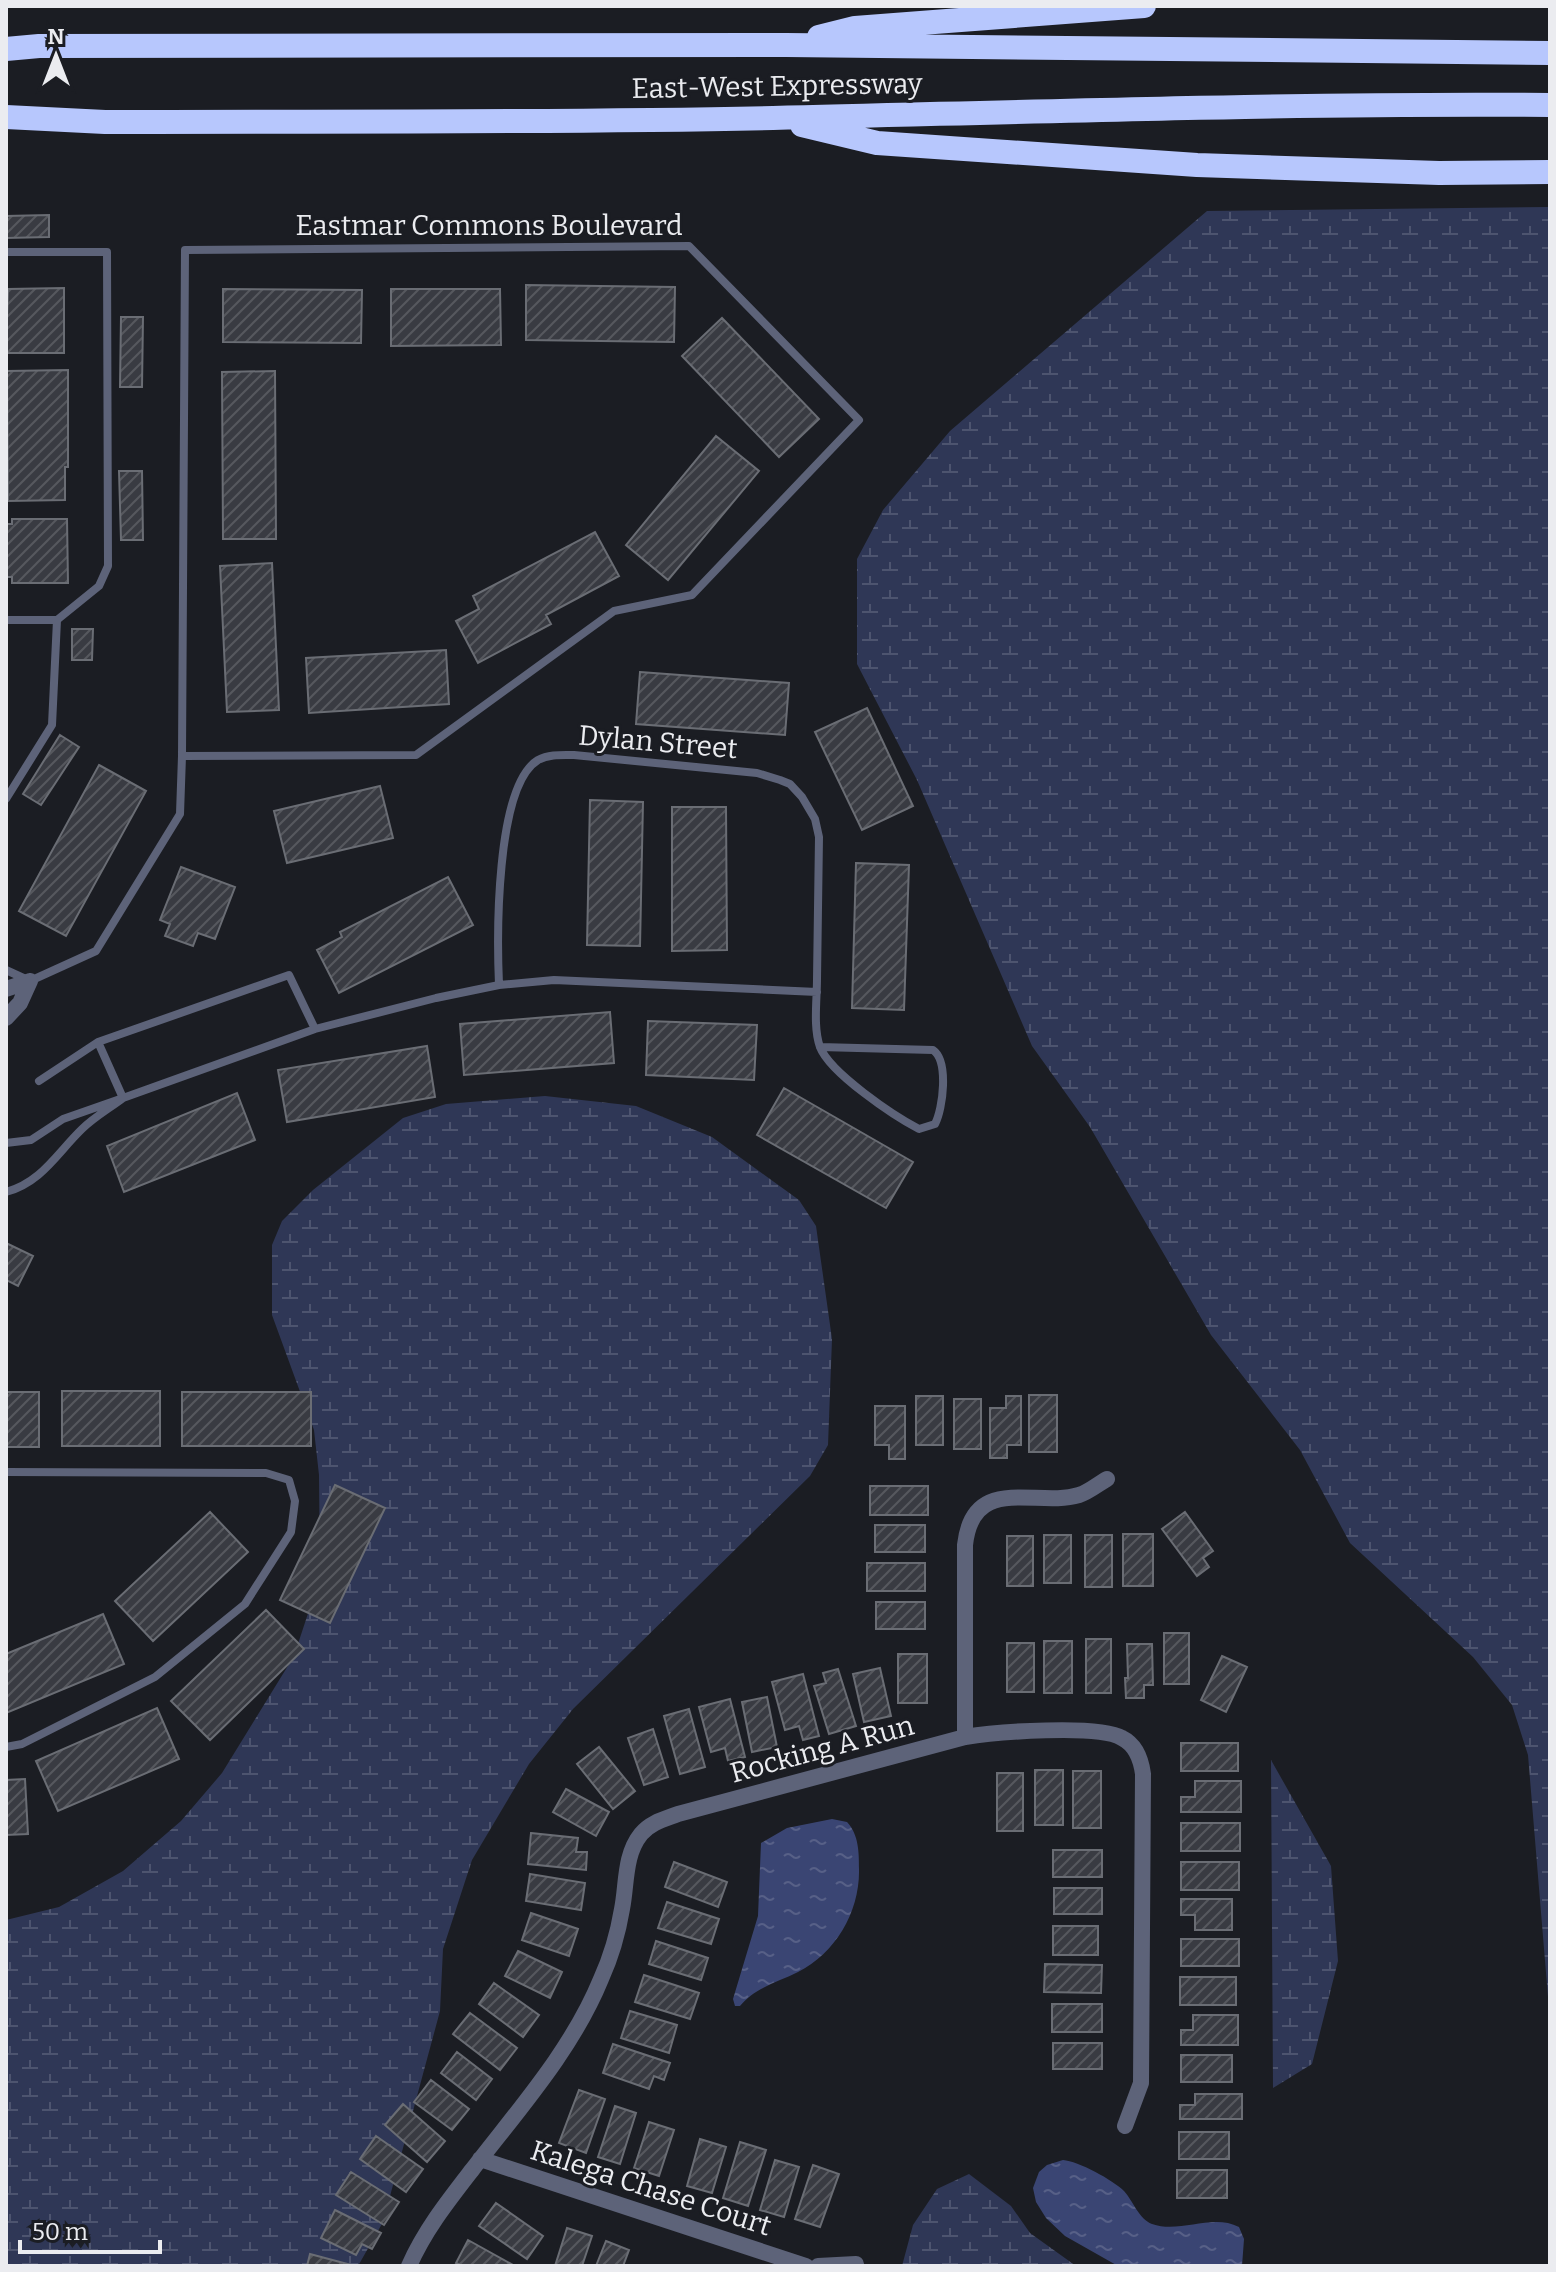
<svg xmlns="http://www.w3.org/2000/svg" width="1556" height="2272" viewBox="0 0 1556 2272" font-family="Bitter,serif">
<defs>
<pattern id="wetland-marsh" width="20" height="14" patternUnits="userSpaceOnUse" patternTransform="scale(2)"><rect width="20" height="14" fill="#2f3756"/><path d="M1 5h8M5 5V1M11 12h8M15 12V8" fill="none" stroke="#4d546f"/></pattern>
<pattern id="water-ripples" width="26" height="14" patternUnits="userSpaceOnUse" patternTransform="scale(2)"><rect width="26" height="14" fill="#3a4573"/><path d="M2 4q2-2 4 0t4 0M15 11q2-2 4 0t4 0" fill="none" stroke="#576087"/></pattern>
<pattern id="building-hatch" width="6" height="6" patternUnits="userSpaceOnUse" patternTransform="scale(2)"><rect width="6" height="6" fill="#393b42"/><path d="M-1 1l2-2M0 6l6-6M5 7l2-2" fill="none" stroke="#56585e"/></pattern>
</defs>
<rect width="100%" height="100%" fill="#1b1d23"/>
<path fill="url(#wetland-marsh)" d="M1550,207v1814l-22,-266 -16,-50 -39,-48 -123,-114 -50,-93 -89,-115 -121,-208 -58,-81 -115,-266 -60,-116v-105l26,-49 67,-79 257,-220z
M545,1096l91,10 76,31 87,63 17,26 16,113 -4,106 -18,31 -237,233 -44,55 -57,96 -29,89 -3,62 -57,211 -25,44h-352v-346l53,-13 64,-36 58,-50 41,-48 72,-117 26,-79 -1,-102 -5,-45 -42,-115v-70l10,-24 31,-31 90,-72 43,-14z
M1271,1760l60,106 7,95 -26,103 -39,24z
M969,2174l42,32 19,27 46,33h-174l11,-41 24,-36z"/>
<path fill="url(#water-ripples)" d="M832,1819l15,3c12,13 12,31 12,47 1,42 -23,84 -61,103 -20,10 -44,16 -58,34h-5l-2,-7 25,-83 3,-73 26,-15z
M1063,2160c15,1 50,20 61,31 9,10 15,28 28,33 28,10 60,-11 87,3l5,12 -2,27h-124l-53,-30 -19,-18 -10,-16 -3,-14 6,-16 8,-7z"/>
<path fill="url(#building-hatch)" stroke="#6a6d74" stroke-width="2" d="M49,215v22l-43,1v-22z
M526,285l149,2 -1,55 -148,-2z
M64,288v65h-56l-2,-5 2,-59z
M223,289l139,1 -1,53 -138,-1z
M391,289h109l1,56 -110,1z
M121,317h22l-1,70h-22z
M722,318l97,101 -40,38 -97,-101z
M68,370v97h-3v33l-57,1 -1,-130z
M275,371l1,168h-53l-1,-167z
M716,436l43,35 -91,109 -42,-35z
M119,471h23l1,69h-22z
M12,519h55l1,64h-56v-6h-6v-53h6z
M595,532l24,44 -73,39 5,9 -73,39 -22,-42 23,-12 -6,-13z
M272,563l7,147 -52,2 -7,-146z
M72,629h21l-1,31h-20z
M446,650l3,54 -140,9 -3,-55z
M640,672l149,11 -4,52 -149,-11z
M867,708l46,98 -51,24 -47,-98z
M60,735l19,12 -38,58 -18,-11z
M99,765l47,26 -80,145 -47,-25z
M380,786l13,52 -106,25 -13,-52z
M590,800l53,2 -3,144 -53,-1z
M672,807h54l1,143 -55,1z
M856,863l53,2 -5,145 -52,-2z
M181,867l54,20 -20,52 -17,-6 -5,13 -28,-10 5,-12 -10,-4z
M448,877l25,48 -134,68 -22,-43 25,-13 -2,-5z
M610,1012l4,51 -150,12 -4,-51z
M648,1021l109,4 -3,55 -108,-5z
M427,1046l8,51 -148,25 -9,-52z
M784,1088l129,74 -27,46 -129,-73z
M237,1093l18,47 -131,52 -17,-46z
M6,1243l27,13 -15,30 -12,-6z
M62,1391h98v55h-98z
M6,1392h33v55h-33z
M182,1392h129v54h-129z
M1029,1395h28v57h-28z
M916,1396h27v49h-27z
M1006,1396h15v49h-14v13h-17v-50h16z
M954,1399h27v50h-27z
M875,1406h30v53h-16v-14h-14z
M335,1485l50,23 -55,115 -50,-23z
M870,1486h58v29h-58z
M210,1512l38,40 -95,89 -38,-40z
M1185,1512l28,39 -10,7 6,9 -12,9 -35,-47z
M875,1525h50v27h-50z
M1123,1534h30v52h-30z
M1044,1535h27v48h-27z
M1085,1535h27v52h-27z
M1007,1536h26v50h-26z
M867,1563h58v28h-58z
M876,1602h49v27h-49z
M266,1610l38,39 -94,91 -39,-39z
M103,1614l21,50 -118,49v-59z
M1164,1633h25v51h-25z
M1086,1639h25v54h-25z
M1044,1641h28v52h-28z
M1007,1643h27v49h-27z
M1127,1644h25l1,41h-9v13h-18l-1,-20h3z
M898,1654h29v49h-29z
M1222,1656l25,11 -21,45 -25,-12z
M880,1668l11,48 -27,6 -11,-48z
M838,1669l18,57 -27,8 -15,-48 12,-3 -3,-10z
M803,1674l16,62 -16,4 -4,-14 -14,4 -13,-48z
M767,1697l10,50 -25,5 -10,-50z
M730,1699l15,58 -17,4 -3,-13 -14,4 -12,-45z
M157,1708l22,51 -121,52 -22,-50z
M689,1709l16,58 -25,7 -16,-58z
M653,1729l15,48 -24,8 -16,-47z
M1181,1743h57v28h-57z
M599,1747l36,44 -22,18 -36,-45z
M1035,1770h28v55h-28z
M1073,1771h28v57h-28z
M997,1773h26v58h-26z
M25,1779l3,55 -22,1v-55z
M1195,1781h46v31h-60v-15h14z
M566,1789l43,23 -13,24 -43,-24z
M1181,1823h59v28h-59z
M531,1833l47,5 -2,14h11l-1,18 -58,-6z
M1053,1850h49v27h-49z
M674,1862l53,20 -9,25 -53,-20z
M1181,1862h58v28h-58z
M530,1874l55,9 -4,27 -55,-9z
M1054,1888h48v26h-48z
M1181,1899h51v31h-37v-15h-14z
M667,1902l52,17 -8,25 -53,-16z
M531,1913l47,16 -9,27 -47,-16z
M1053,1926h45v29h-45z
M1181,1939h58v27h-58z
M656,1941l52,17 -7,22 -52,-16z
M518,1951l44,21 -12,26 -45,-22z
M1045,1964l57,1 -1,28 -57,-1z
M644,1975l55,18 -9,26 -55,-17z
M1180,1977h56v28h-56z
M494,1983l45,32 -16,22 -44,-33z
M1052,2004h50v28h-50z
M630,2011l47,14 -8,28 -48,-15z
M470,2013l47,35 -17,22 -47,-36z
M1193,2015h45v30h-57v-15h12z
M1053,2043h49v26h-49z
M613,2044l57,19 -6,17 -10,-4 -5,13 -46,-16z
M457,2052l35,27 -16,21 -35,-27z
M1181,2055h51v27h-51z
M431,2080l38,29 -17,21 -38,-28z
M579,2090l26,9 -19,54 -27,-10z
M1195,2094h47v25h-62v-14h15z
M403,2104l42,37 -18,21 -42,-37z
M615,2106l21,7 -16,51 -22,-7z
M649,2122l25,8 -15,46 -25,-8z
M1179,2132h50v27h-50z
M376,2136l47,33 -17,23 -46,-33z
M700,2139l26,8 -14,46 -25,-7z
M740,2142l26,8 -18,56 -25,-8z
M775,2160l24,7 -15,50 -24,-7z
M813,2165l26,9 -19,53 -25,-8z
M1177,2170h50v28h-50z
M351,2172l48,30 -15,23 -48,-30z
M496,2203l47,33 -16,23 -48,-33z
M335,2210l46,23 -9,16 -10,-5 -6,11 -35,-17z
M567,2228l25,8 -10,30h-27z
M468,2240l45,25 -1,1h-50l-6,-3z
M606,2241l23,9 -6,16h-27z
M310,2254l45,12h-48z"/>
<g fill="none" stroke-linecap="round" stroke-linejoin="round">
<path stroke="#5d6379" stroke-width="8" d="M689,246l170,174 -167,175 -78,16 -198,144 -234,1 3,-506z
M6,252h101l1,314 -9,20 -42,34 -5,105 -46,74
M6,620h51
M6,970l24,11 66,-30 84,-137 2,-58
M499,985c-2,-46 -4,-199 39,-225 11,-6 24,-5 36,-5l183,18 23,7 10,4 12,13 13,22 4,18c-1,47 -1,95 -2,142 0,21 -4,49 3,68 10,26 74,69 99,82l16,-5c8,-15 14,-63 -2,-74l-113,-3
M315,1029l-26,-54 -191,67 25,56 192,-69 121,-31 63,-13 55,-5 263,12
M39,1081l59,-39
M6,1143l25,-3 32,-21 60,-21c-13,10 -29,19 -41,31 -25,24 -40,53 -76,63
M6,1472l260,1 23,7 6,21 -4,31 -46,72 -90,73 -133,67 -16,3"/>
<path stroke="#5d6379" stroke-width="16" d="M6,989l24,-8
M6,1018l14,-15 10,-22
M965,1737v-192c8,-72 71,-37 114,-50 10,-3 19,-11 28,-16
M480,2159l326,107
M409,2266c16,-36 39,-65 63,-96 46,-60 100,-120 129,-191 10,-22 17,-46 21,-70 5,-25 2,-54 19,-75 10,-12 24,-15 37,-20l287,-77c30,-5 133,-13 157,1 14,7 19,21 21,36l-2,309 -16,43
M818,2266l38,-2"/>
<path stroke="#b7c7fd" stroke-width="24" d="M819,37l36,-9 289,-22
M6,49l33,-3 747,-1 764,8
M6,117l99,5c222,-1 445,1 668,-4 259,-6 518,-15 777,-13
M802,125l75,18 320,22 242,8 111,-1"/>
</g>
<g text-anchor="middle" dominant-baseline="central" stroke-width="6" stroke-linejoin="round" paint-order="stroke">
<g font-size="28" fill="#ebecf0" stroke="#1b1d23">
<text transform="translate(777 86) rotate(-1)">East-West Expressway</text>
<text x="489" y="225">Eastmar Commons Boulevard</text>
<text transform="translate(658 742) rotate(5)">Dylan Street</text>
<text transform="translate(822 1749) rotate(-15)">Rocking A Run</text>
<text transform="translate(651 2188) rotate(18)">Kalega Chase Court</text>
</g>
</g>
<rect width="1556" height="2272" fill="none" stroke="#ebecf0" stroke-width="16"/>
<g transform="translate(56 56)" stroke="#1b1d23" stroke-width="6" paint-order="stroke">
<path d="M0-6L14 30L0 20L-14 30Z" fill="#ebecf0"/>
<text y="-12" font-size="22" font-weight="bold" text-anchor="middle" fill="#ebecf0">N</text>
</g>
<path d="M20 2240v12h140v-12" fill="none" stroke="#ebecf0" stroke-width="4"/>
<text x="32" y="2240" font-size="24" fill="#ebecf0" stroke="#1b1d23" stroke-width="6" paint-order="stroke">50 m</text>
</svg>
